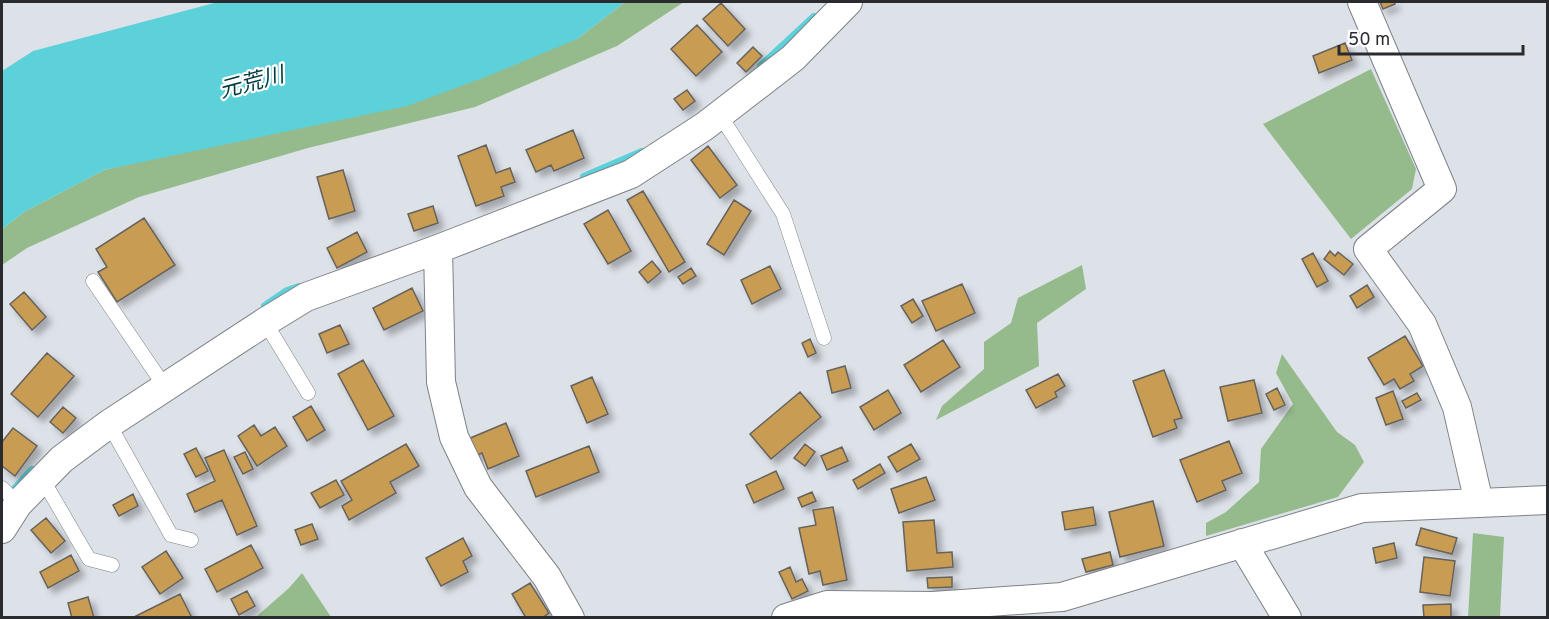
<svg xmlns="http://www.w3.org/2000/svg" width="1549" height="619" viewBox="0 0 1549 619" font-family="Overpass,'Noto Sans JP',sans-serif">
<defs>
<filter id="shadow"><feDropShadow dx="5.5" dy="5.5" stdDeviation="3" flood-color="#0004"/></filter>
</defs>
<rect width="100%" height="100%" fill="#dde2e9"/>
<path fill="#95bb8d" d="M625,2h59l-67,44 -142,61 -167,41 -169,49 -112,51 -25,17v-36l22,-17 80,-42 63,-15 410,-116z
M1371,69l45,100 -4,20 -61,50 -88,-115z
M1082,265l4,24 -49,34 2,43 -103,54 6,-14 42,-37v-27l27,-19 7,-25z
M1282,354l55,78 18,13 9,17 -26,35 -132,39v-13l20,-11 33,-30 2,-33 32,-45 -17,-31z
M1473,533l31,4 -4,80h-32z
M302,573l29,44h-75l33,-29z"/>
<path fill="#5cd1d9" d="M218,2h407l-48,37 -89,37 -81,30 -303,64 -80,42 -22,17v-158l31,-20z"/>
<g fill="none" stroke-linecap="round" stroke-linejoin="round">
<path stroke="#5cd1d9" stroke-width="8" d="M761,66l53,-49
M584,177l58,-25
M265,306l22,-15 12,-4
M14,490l18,-20"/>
</g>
<path fill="#c99c53" stroke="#66625c" stroke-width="1.5" filter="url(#shadow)" d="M1380,2h14l1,2 -12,5z
M721,3l24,26 -17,17 -25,-27z
M697,25l25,27 -26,24 -25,-27z
M1345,43l7,17 -33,13 -6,-17z
M753,47l9,9 -16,16 -9,-9z
M687,90l8,11 -12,9 -9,-11z
M573,130l11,28 -30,13 -3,-6 -15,7 -10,-22z
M486,145l10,28 14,-5 5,14 -14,5 3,9 -28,10 -18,-50z
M708,146l29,39 -17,13 -29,-38z
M343,170l12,41 -26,8 -12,-42z
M643,191l42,71 -16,10 -42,-72z
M734,200l17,11 -27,44 -17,-11z
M433,206l5,17 -24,8 -6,-17z
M608,210l23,41 -23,13 -24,-40z
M144,218l31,47 -58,37 -19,-30 9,-5 -11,-18z
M357,232l10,20 -30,16 -10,-20z
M1330,251l5,5 3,-4 15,12 -9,11 -20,-16z
M1313,253l15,28 -11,6 -15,-28z
M652,261l9,11 -13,11 -9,-11z
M770,266l11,23 -29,15 -11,-24z
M691,268l5,8 -13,8 -5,-7z
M962,284l13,29 -39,18 -14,-30z
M1367,285l7,12 -17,11 -7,-12z
M412,288l11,23 -39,19 -11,-22z
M24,292l22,25 -14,13 -22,-26z
M913,299l10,17 -11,7 -11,-17z
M340,325l9,19 -22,9 -8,-19z
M1405,336l18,30 -13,8 4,7 -14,8 -6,-10 -10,6 -16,-27z
M810,339l6,14 -8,4 -6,-14z
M943,340l17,27 -39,25 -17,-27z
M47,353l27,23 -36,41 -27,-23z
M363,360l31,56 -26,14 -30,-56z
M845,366l6,22 -19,5 -5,-22z
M1164,370l18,48 -8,2 3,8 -24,9 -20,-56z
M1058,374l7,12 -10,6 2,5 -21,11 -10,-18z
M592,377l16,37 -21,9 -16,-37z
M1254,380l8,33 -34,8 -8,-34z
M1277,388l8,17 -11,5 -8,-16z
M888,390l13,23 -27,17 -14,-23z
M1393,391l10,28 -17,6 -10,-27z
M800,392l21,25 -50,42 -21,-25z
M1417,393l4,7 -15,8 -4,-7z
M311,406l14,24 -18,11 -14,-24z
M63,407l13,11 -13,15 -13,-11z
M506,423l13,33 -31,13 -6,-16 -7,3 -7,-17z
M254,425l7,11 14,-9 12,19 -30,20 -19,-30z
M13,428l24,18 -22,30 -13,-10v-24z
M1229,441l13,32 -20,8 4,9 -29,12 -17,-42z
M406,444l13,22 -29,16 6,11 -47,27 -7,-14 10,-6 -11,-19z
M805,444l10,8 -10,14 -11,-8z
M911,444l9,15 -23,13 -9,-15z
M589,446l10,26 -63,25 -10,-26z
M842,447l6,14 -21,9 -6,-14z
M196,448l12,23 -12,6 -12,-23z
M224,450l33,76 -20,9 -15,-35 -27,12 -8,-18 28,-13 -10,-23z
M245,452l8,17 -10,5 -9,-17z
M880,464l5,9 -27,16 -5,-9z
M776,471l8,18 -30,14 -8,-18z
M926,477l9,23 -36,13 -8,-24z
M336,480l8,15 -24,13 -9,-15z
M812,492l4,9 -14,6 -4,-9z
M133,494l5,12 -19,10 -6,-11z
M1153,501l11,45 -44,11 -11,-45z
M833,507l14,73 -24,5 -3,-14 -11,3 -10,-46 17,-3 -3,-15z
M1093,507l3,18 -31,5 -3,-18z
M46,518l19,23 -14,12 -20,-23z
M934,520l3,33 15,-1 1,15 -46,4 -4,-49z
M312,524l6,15 -17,6 -6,-15z
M1421,528l36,10 -5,16 -36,-9z
M463,538l9,18 -9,5 5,11 -27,14 -15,-28z
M1394,543l3,15 -21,5 -3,-15z
M251,545l12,23 -46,24 -12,-23z
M166,551l17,27 -23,16 -18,-27z
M1110,552l3,13 -27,7 -4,-13z
M71,555l8,16 -31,17 -8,-16z
M1424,557l31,4 -5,35 -30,-4z
M790,567l6,15 6,-3 6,12 -16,8 -13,-27z
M952,577v10l-24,1 -1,-10z
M530,583l19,30 -7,5h-16l-14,-24z
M247,591l8,15 -16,9 -8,-16z
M180,594l12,24h-58v-1z
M88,597l6,21h-22l-4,-15z
M1451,604v14h-27l-1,-13z"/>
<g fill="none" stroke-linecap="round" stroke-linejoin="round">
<defs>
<path id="lane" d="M720,115l63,99 41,124
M93,281l72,106
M265,322l43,71
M109,424l62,111 20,5
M43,480l46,79 23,6
M2,488l16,16"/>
<path id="street" d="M1362,2l80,187 -74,60 54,75 35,83 22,96
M438,249l3,133 13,55 24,50 69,90 23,41
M2,529l16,-25 44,-45 47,-35 156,-102 41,-25 132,-48 193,-75 74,-48 88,-68 55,-56
M1242,543l45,75
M786,618l41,-13 106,1 129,-9 300,-89 186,-8"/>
</defs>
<use href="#lane" stroke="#7d8188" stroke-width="15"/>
<use href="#street" stroke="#7d8188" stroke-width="30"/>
<use href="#lane" stroke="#fff" stroke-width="14"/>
<use href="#street" stroke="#fff" stroke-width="28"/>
</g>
<g text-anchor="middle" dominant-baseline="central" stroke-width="4.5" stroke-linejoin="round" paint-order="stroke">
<g font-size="22" font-style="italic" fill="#013b3f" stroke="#fff">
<text transform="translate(252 84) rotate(-15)">元荒川</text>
</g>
</g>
<rect width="1549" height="619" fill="none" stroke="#292b2e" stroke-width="6"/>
<path d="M1339 45v9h184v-9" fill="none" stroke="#292b2e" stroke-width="3"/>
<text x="1348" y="45" font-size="18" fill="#292b2e" stroke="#ffffff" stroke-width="4.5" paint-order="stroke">50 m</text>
</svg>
